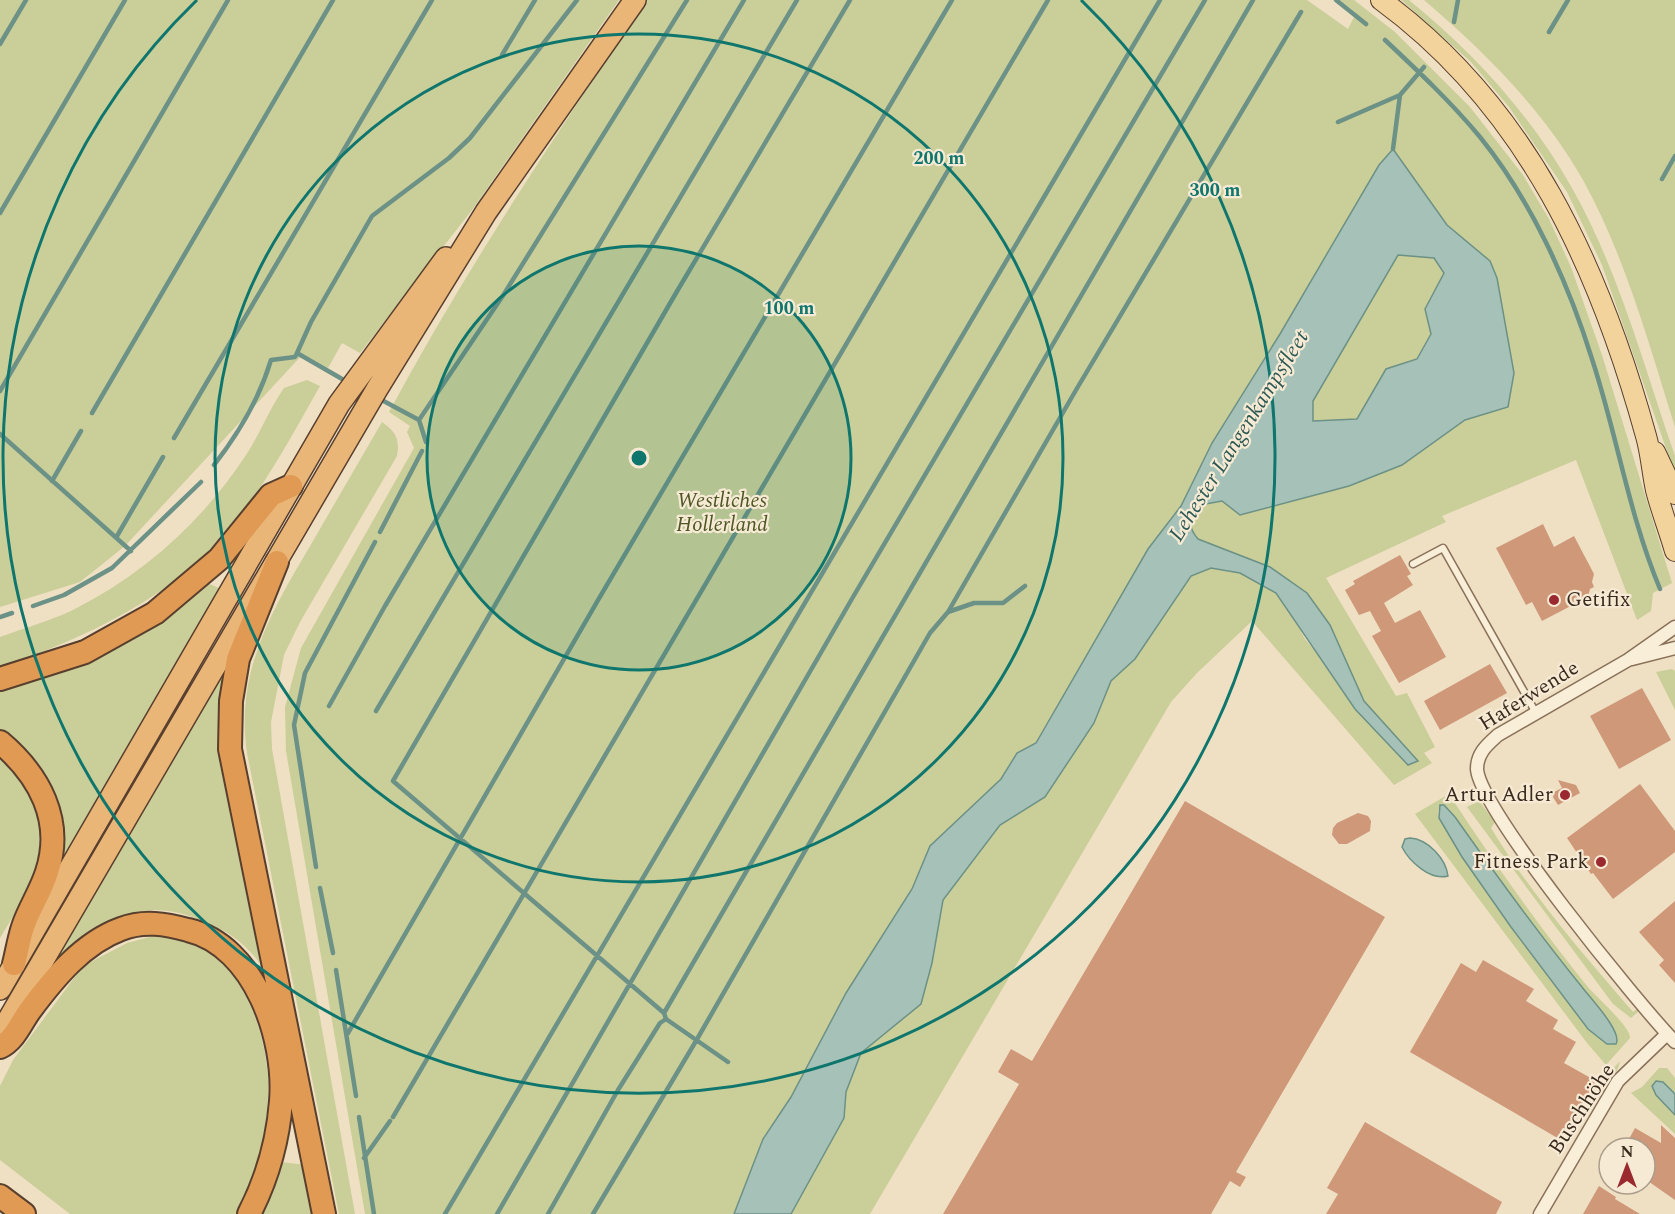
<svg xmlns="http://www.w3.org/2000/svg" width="1675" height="1214" viewBox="0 0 1675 1214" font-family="Spectral,serif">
<rect width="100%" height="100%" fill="#efe0c4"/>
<path fill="#cace98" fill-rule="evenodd" d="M0,0h619l-147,210 -112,143 -18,-10 -14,25 -25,-14 -178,192 -45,36 -80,25z
M647,0h660l41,29 8,-16 -16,-13h14l41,32 75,75 53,68 26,44 22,48 31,88 70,228 -19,10 -2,18 -14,9 -61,-160 -134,56 4,6 -120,56 70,118 11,-3 28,54 -11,6 8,10 -38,22 -142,-164 -55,52 -26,29 -301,512h-79l53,-96 2,-26 15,-39 60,-49 11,-41 10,-63 58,-75 45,-28 49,-74 17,-42 24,-22 56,-83 20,-8 30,5 35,20 14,18 15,28 103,126 -27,-46 -17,-18 -34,-76 -23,-32 -37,-26 -72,-28c-12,-14 -7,-20 2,-34l202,-40 63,-45 43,-13 -18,-145 -43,-37 -55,-76 -13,16 -99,169 -68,109 -31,63 -33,43 -112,194 -19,10 -16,26 -71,67 -18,43 -66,104 -55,104 -28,42 -29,75h-369l-79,-463 -1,-44 16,-59 113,-200 -7,-16 3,-6 -21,-14c77,-143 167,-278 258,-412z
M1401,0h8c65,53 122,115 163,188 47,83 72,179 103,268v18l-73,-209 -35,-73 -58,-85 -38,-45z
M1424,0h251v427c-26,-83 -50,-171 -92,-247 -39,-69 -99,-129 -159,-180z
M1398,254l36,4 10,15 -19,36 6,25 -14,26 -31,9 -29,50 -45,2 1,-20z
M307,380l13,6c-26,46 -51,93 -84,135 -58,75 -150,116 -236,147v-31c24,-9 50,-16 73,-27 73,-37 131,-90 175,-158 13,-21 22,-44 36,-64z
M382,422c14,10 18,17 15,34l-97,166 -16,33 -13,67 1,27 83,465h-16l-92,-461c-12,-83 26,-144 66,-212 23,-40 46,-79 69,-119z
M205,582l16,7 -171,295 9,-58 -59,-90v-47z
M236,641l-8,44 37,274 -4,6c-16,-23 -35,-35 -61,-45 -14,-6 -30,-10 -45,-10 -36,-1 -97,64 -125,88z
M1672,669l3,2v39l-19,-38z
M0,758l20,19 19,31v51l-18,44 -21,35z
M1449,794c43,66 88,130 138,192 9,11 44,41 43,52l-24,27 -19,-22 -172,-229zM1438,810l17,7 62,86 99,130 -28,-4 -126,-172 -23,-39z
M1479,801l16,21 -4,6c40,66 91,125 142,184l4,-3 2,2 -8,7 -18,-14 -146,-197z
M157,935c12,2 25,4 36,8 45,15 70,82 74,125 4,29 -3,62 -5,92l45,5 11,49h-248l-70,-54v-74l13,-26 70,-94 44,-23z
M1620,1061c-3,13 -10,23 -21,29l9,-16z
M1659,1068h8l8,10v16l-12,-12 -7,13 19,20v19l-44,-41 11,-6z"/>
<path fill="#a6c2b8" stroke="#6c9186" stroke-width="1.5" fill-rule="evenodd" d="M1393,149l54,76 43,36 7,17 17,95 -6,34 -43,13 -63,45 -53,21 -109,29 -18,-14 -22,4c-9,14 -14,20 -2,34l72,28 37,26 23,32 34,76 54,60 -10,4 -53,-56 -79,-116 -36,-20 -29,-5 -20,8 -56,83 -24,22 -17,42 -49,74 -45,28 -57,75 -11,63 -11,41 -60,49 -15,39 -2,26 -53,96h-57l29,-75 28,-42 55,-104 66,-104 18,-43 71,-67 16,-26 19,-10 112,-194 33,-43 31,-63 68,-109 99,-169zM1398,255l36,3 10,15 -19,36 6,25 -14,25 -31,10 -29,50 -44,2v-20z
M1440,805h4l11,12c41,58 82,115 127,170 8,11 41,45 34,57h-9l-19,-15 -77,-102 -49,-70 -23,-39z
M1410,838c18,1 36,21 38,38 -18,5 -39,-15 -46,-29l3,-8z
M1656,1081l7,1 12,12v21l-19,-20 -4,-9z"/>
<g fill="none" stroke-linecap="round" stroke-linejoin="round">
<path stroke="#6c9186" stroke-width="4.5" d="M1336,0l30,24
M1454,22l4,-22
M1549,32l19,-32
M1385,40c33,31 66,62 95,97 51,63 88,145 112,222 25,76 37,156 68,230
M0,44l26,-44
M502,55l33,-55
M1338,122l62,-27
M1393,149l7,-54 24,-28
M1662,179l13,-23
M0,213l125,-213
M297,353l14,-31 61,-106 77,-58 21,-20 107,-138
M297,353l52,30
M0,391l228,-391
M378,398l41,22 7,22
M92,413l241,-413
M419,420l85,-126 183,-294
M0,434l131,117
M174,438l258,-438
M214,465c25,-32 45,-65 57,-105l24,-3 2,-4
M52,481l29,-50
M380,532l42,-81
M117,536l46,-79
M33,606l31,-11 48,-27 89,-86
M948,612l128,-222 225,-378
M0,617l12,-4
M329,706l56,-100 359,-606
M376,711l421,-711
M316,867l-22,-142 11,-52 70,-131
M320,888l13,65
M336,970l20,126
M664,1013l589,-1013
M348,1033l250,-433 354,-600
M728,1062l-62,-43 -2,-6 -271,-232 283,-488 174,-293
M359,1117l15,97
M393,1117l655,-1117
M364,1158l26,-37
M445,1214l715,-1214
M497,1214l356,-617 352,-597
M548,1214l70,-124 42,-67 6,-4
M593,1214l103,-173 234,-408 18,-21 26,-9h29l22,-17"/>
</g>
<path fill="#ce9879" d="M1543,524l11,23 20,-11 20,38 -2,8 2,5 -4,2 -2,8 -46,24 -10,-19 -6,3 -30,-57z
M1400,555l11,19 -4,2 6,9 -29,18 11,20 25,-13 26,47 -47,26 -27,-47 9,-5 -11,-20 -11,4 -14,-25 10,-6 -2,-3z
M1490,664l17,29 -67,37 -16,-29z
M1642,688l29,52 -52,29 -29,-53z
M1558,780l18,5 4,8 -22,12 -5,-8 1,-5 8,-4z
M1640,784l35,47v21l-62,47 -20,-26 -2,1 -24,-36z
M1185,801l200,116 -149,255 10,5 -6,10 -10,-6 -19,33h-268l76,-130 -21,-12 13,-23 21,12z
M1358,813l10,3 3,5 -1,10 -23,13h-8l-7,-9 1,-7 4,-5z
M1675,901v82l-16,-18 5,-5 -25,-28z
M1483,960l51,29 -8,12 32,19 -5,9 23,13 -12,21 32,18 -35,59 -151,-88 51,-89 15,9z
M1365,1122l137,80 -6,12h-170l12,-20 -11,-6z
M1661,1125l14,13v62l-30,-21v-31h-21l11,-20 26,15z
M1599,1186l17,11 -1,2 25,15h-57z"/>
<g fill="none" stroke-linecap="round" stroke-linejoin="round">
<defs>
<path id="service" d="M1413,564l30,-16 93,165"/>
<path id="minor" d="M1675,627l-47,33 -130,75c-11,10 -21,18 -21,34 2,40 163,237 198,273
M1632,659l43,-11
M1540,1214l78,-133 49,-47"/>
<path id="primary" d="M1381,0c146,107 218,266 265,436 5,17 6,36 10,54 5,20 13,40 19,61
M1655,452l20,42"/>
<path id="trunk" d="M0,989l339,-585 107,-146
M0,1034l377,-645 109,-177 149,-212"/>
<path id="motorway" d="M277,562l-39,97 -7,42 -1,48 94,465
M0,679l85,-27 70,-39 64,-54 52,-64 20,-9
M0,742c39,33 64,78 47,130 -6,19 -18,37 -24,55 -4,12 -6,25 -9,37
M0,1047c15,-7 21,-25 31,-38 24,-32 52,-66 90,-80 23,-9 45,-5 67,1 67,16 98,109 93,171 -3,40 -14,78 -32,113
M0,1196l24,18"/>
</defs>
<use href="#service" stroke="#8a715a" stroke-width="9"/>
<use href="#minor" stroke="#8a715a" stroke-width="15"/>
<use href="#primary" stroke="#583f2e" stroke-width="22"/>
<use href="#trunk" stroke="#583f2e" stroke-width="24"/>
<use href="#motorway" stroke="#583f2e" stroke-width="26"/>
<use href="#service" stroke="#f9eed8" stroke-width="6"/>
<use href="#minor" stroke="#f9eed8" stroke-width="12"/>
<use href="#primary" stroke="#f3d39c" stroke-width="20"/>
<use href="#trunk" stroke="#eab678" stroke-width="21"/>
<use href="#motorway" stroke="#e09a54" stroke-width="22"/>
</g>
<circle cx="639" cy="458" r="212" fill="#0f766e" fill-opacity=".12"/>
<g fill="none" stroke="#0f766e" stroke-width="3">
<circle cx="639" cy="458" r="212"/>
<circle cx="639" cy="458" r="424"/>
<path d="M1081 0A636 636 0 1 1 197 0"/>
</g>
<g fill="#9b2930" stroke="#f6ead4" stroke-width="2">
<circle cx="1554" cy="600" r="6"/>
<circle cx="1565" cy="795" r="6"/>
<circle cx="1601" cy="862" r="6"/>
</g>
<g text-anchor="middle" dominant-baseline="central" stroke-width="4.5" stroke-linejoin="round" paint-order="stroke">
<g font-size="21" font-style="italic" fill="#4d5724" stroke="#f6ead4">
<text x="722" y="501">Westliches<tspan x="722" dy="24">Hollerland</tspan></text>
</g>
<g font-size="21" fill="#3a2a1e" stroke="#f6ead4" text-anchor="end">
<text x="1566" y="600" text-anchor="start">Getifix</text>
<text x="1553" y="795">Artur Adler</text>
<text x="1589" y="862">Fitness Park</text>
</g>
<g font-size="21" fill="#3a2a1e" stroke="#f6ead4">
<text transform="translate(1529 696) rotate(-32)">Haferwende</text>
<text transform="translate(1582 1109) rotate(-57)">Buschhöhe</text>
</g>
<g font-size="22" font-style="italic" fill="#2d5a55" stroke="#f6ead4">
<text transform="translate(1239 436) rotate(-58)">Lehester Langenkampsfleet</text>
</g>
</g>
<circle cx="639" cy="458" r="9" fill="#0f766e" stroke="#f6ead4" stroke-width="3"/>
<g font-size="18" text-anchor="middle" font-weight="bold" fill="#0f766e" stroke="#f6ead4" stroke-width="4.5" stroke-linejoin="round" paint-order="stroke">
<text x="939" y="164">200 m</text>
<text x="1215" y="196">300 m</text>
<text x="789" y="314">100 m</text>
</g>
<g transform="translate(1627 1166)"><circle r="28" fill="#f6ead4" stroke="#ab9d8b" stroke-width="1.5"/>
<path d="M0-4.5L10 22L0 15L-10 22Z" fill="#9b2930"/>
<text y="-9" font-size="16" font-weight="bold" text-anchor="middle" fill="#3a2a1e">N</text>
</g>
</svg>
